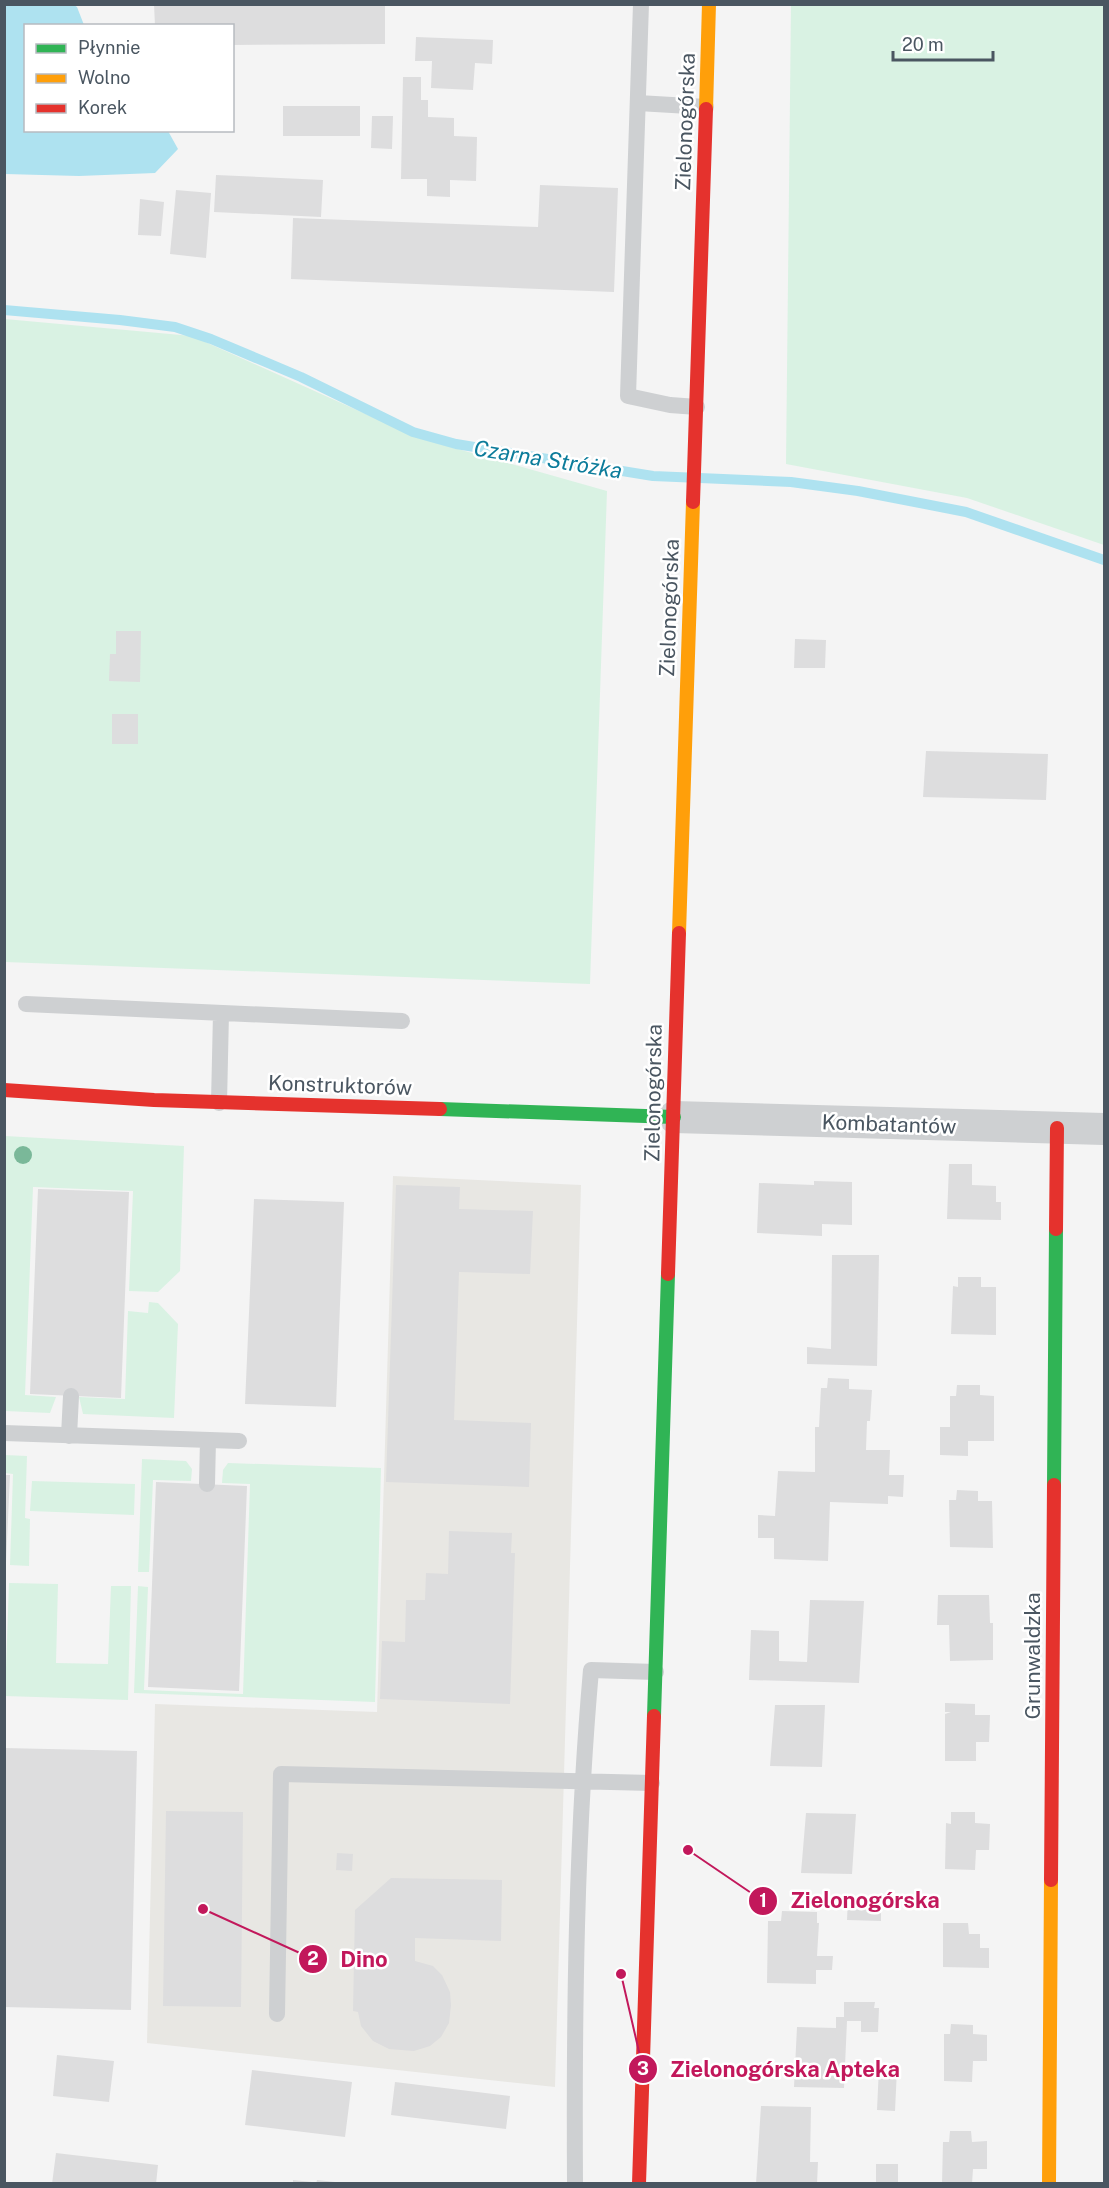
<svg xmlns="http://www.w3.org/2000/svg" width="1109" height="2188" viewBox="0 0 1109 2188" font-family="'Public Sans',sans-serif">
<rect width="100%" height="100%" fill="#f4f4f4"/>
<path fill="#e8e7e3" d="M393,1176l188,9 -26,902 -408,-44 8,-339 222,8z"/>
<path fill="#d9f2e3" d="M791,5h313v540l-137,-47 -181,-34z
M5,319l187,17 227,102 188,53 -17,493 -585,-22z
M5,1136l179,10 -4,125 -22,21 -29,-1 4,-100 -100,-4 -8,208 31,2 -6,16 -45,-2z
M149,1302l9,1 20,21 -4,94 -91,-4 -4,-17 46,2 3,-88 20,2z
M5,1455l22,1 -2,62 5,1 -1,47 -19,-1 3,-91 -8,-1z
M142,1459l44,2 6,8 -1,12 -38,-1 -4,92h-11z
M228,1463l153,5 -6,234 -241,-9 4,-107 10,1 -4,103 99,4 7,-210 -28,-1 1,-13z
M32,1481l103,3 -1,31 -104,-4z
M9,1583l49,1 -2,79 52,1 3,-78h20l-3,114 -123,-4z"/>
<path fill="#aee2f0" d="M5,4l69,1 3,2 7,18 -58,1v104l142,1 10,18 -23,24 -76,3 -74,-2z"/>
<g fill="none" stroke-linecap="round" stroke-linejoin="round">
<path stroke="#aee2f0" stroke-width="10" d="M4,310l116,10 55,7 36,12 90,38 112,55 43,12 197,32 138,6 67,9 108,21 138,48"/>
</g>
<path fill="#ddddde" d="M154,4h231v40l-153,1v-19h-77z
M416,37l77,3 -1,24 -17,-1 -2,27 -42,-2 1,-27h-17z
M403,77h18v23h7v17l26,1v18l23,1 -1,44 -26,-1v17l-23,-1v-17h-26z
M283,106h77v30h-77z
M372,116h21l-1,33 -21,-1z
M216,175l107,5 -2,37 -107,-5z
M540,185l78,3 -4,104 -323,-13 2,-61 245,9z
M176,190l35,3 -5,65 -36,-4z
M140,199l24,3 -3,34 -23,-1z
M116,631h25l-1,51 -31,-1 1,-27h6z
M795,639l31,1 -1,28h-31z
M112,714h26v30h-26z
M926,751l122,3 -2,46 -123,-3z
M949,1164h23v21l24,1v16h5v18l-54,-1z
M814,1181l38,1v43l-30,-1v12l-65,-3 2,-50 55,2z
M396,1185l64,2 -1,22 74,2 -3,63 -71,-2 -5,148 77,3 -2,64 -143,-5z
M38,1189l91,3 -8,206 -91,-4z
M254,1199l90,3 -8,205 -91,-3z
M832,1255h47l-2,111 -70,-2v-17l24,2z
M958,1277h23v10h15v48l-45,-1 2,-48 5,1z
M828,1378l21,1v10l23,1 -2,31h-3l-1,29h-16h40l-1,25h15l-1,22 -15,-1v8l-58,-2 -2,59 -54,-2v-21h-16v-23l17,1 3,-45 37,1v-45h4l2,-39h6z
M957,1385h23v10l14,1v45h-26v15l-28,-1v-28h10v-31h6z
M4,1475h6l-4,88h-2z
M156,1482l91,4 -8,205 -91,-4z
M957,1490l21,1v10h14l1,47 -43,-1 -1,-47h7z
M449,1531l63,2 -1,20h4l-5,151 -130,-5 2,-58 23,1 1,-42h19l1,-27 22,1z
M938,1595h51l1,28h3v37l-43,1 -1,-36h-12z
M810,1600l54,1 -5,82 -110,-3 2,-50 28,1v30l28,1z
M945,1703l30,1v11h15l-1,27h-13v19h-31v-47l6,-2h-6z
M775,1705h50l-3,62 -52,-1z
M4,1748l133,3 -6,259 -127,-3z
M166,1811l77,1 -2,195 -78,-1z
M951,1812h24v11l15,1 -1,26h-13l-1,20 -30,-1 1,-46 5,1z
M806,1813l50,1 -4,60 -51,-1z
M337,1853l16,1 -1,17 -16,-1z
M391,1878l111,2 -1,61 -86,-3v23l18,5 9,9 8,17 1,13 -2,18 -8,14 -11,9 -16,5 -25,-2 -16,-8 -12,-15 -3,-14 -5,-1 2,-101z
M848,1897l33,1v23l-34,-1z
M782,1911l35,1v11h2l-2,33h16l-1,14h-16v14l-49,-1 1,-62h13z
M943,1923h25l1,11h11v14h9v20l-46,-1z
M844,2002h31l-1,6h5l-1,24h-17v-11h-14l-3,67 -50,-1 3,-60 39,1v-11h8z
M951,2024l22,1v9l14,1v26h-14l-1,21 -28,-1v-47h6z
M57,2055l57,6 -5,41 -56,-6z
M879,2067l18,2 -2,42 -18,-1z
M252,2070l100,12 -7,55 -100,-12z
M395,2082l115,14 -4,33 -115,-14z
M761,2106l50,1 -1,55h8l-1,22h-61z
M950,2131h21l1,11 15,-1v28h-14l-1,15h-30l1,-42h6z
M56,2153l102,12 -2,19h-104z
M876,2164h22v20h-22z
M293,2180l19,2 -1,2h-18z
M317,2180l18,2v2h-19z"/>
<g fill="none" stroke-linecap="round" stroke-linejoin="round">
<path stroke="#ced0d2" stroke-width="16" d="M641,4l-13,392 42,9 27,2
M638,103l68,4
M26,1004l376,17
M219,1103l2,-90
M4,1433l235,8
M69,1436l2,-40
M207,1484l1,-44
M277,2014l4,-240 371,9
M575,2184c-1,-172 1,-344 16,-514l65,2"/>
<path stroke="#ced0d2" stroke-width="32" d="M674,1117l430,12"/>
<path stroke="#30b455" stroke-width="14" d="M440,1109l234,8
M1054,1485l2,-256
M654,1716l14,-442"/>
<path stroke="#ff9f0a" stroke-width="14" d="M706,109l3,-105
M679,933l14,-431
M1049,2184l2,-304"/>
<path stroke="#e5322d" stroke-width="14" d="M693,502l13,-393
M4,1090l150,10 286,9
M1056,1229l1,-101
M668,1274l11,-341
M1051,1880l3,-395
M639,2184l15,-468"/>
</g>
<circle fill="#7ab899" cx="23" cy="1155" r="9"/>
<g text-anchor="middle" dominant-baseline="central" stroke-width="5" stroke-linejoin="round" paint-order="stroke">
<g font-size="21" fill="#4a5661" stroke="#fff">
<text transform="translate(685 122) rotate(-88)">Zielonogórska</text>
<text transform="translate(669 608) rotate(-88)">Zielonogórska</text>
<text transform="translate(340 1085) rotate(2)">Konstruktorów</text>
<text transform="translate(653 1093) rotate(-89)">Zielonogórska</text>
<text transform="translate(889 1124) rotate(2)">Kombatantów</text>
<text transform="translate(1032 1656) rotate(-90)">Grunwaldzka</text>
</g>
<g font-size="22" font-style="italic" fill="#0c7c9b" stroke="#fff">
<text transform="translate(548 459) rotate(9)">Czarna Stróżka</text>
</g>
</g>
<path fill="none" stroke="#c2185b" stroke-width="2" d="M688 1850L763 1901M203 1909L313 1959M621 1974L643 2069"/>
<g fill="#c2185b" stroke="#fff" stroke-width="2">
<circle cx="688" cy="1850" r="6"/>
<circle cx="203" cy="1909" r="6"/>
<circle cx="621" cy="1974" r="6"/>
<circle cx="763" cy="1901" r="15"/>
<circle cx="313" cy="1959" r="15"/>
<circle cx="643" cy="2069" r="15"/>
</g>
<g font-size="18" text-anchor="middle" font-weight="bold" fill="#fff">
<text x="763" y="1907">1</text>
<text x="313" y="1965">2</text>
<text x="643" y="2075">3</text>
</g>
<g font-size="22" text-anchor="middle" font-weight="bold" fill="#c2185b" stroke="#fff" stroke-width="5" stroke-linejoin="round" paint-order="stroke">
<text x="865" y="1908">Zielonogórska</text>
<text x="364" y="1967">Dino</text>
<text x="785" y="2077">Zielonogórska Apteka</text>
</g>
<rect width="1109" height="2188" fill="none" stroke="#4a5661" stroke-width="12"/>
<rect x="24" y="24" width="210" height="108" fill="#ffffff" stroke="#b7bbc0" stroke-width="1.5"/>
<rect x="36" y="44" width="30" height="9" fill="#30b455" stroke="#b7bbc0" stroke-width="1.5"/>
<text x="78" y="54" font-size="18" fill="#4a5661">Płynnie</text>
<rect x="36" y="74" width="30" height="9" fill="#ff9f0a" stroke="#b7bbc0" stroke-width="1.5"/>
<text x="78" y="84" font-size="18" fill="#4a5661">Wolno</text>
<rect x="36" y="104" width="30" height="9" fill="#e5322d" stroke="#b7bbc0" stroke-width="1.5"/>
<text x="78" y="114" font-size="18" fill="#4a5661">Korek</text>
<path d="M893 51v9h100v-9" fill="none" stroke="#4a5661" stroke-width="3"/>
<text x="902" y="51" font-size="18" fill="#4a5661" stroke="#ffffff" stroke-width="4.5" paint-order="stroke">20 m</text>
</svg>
